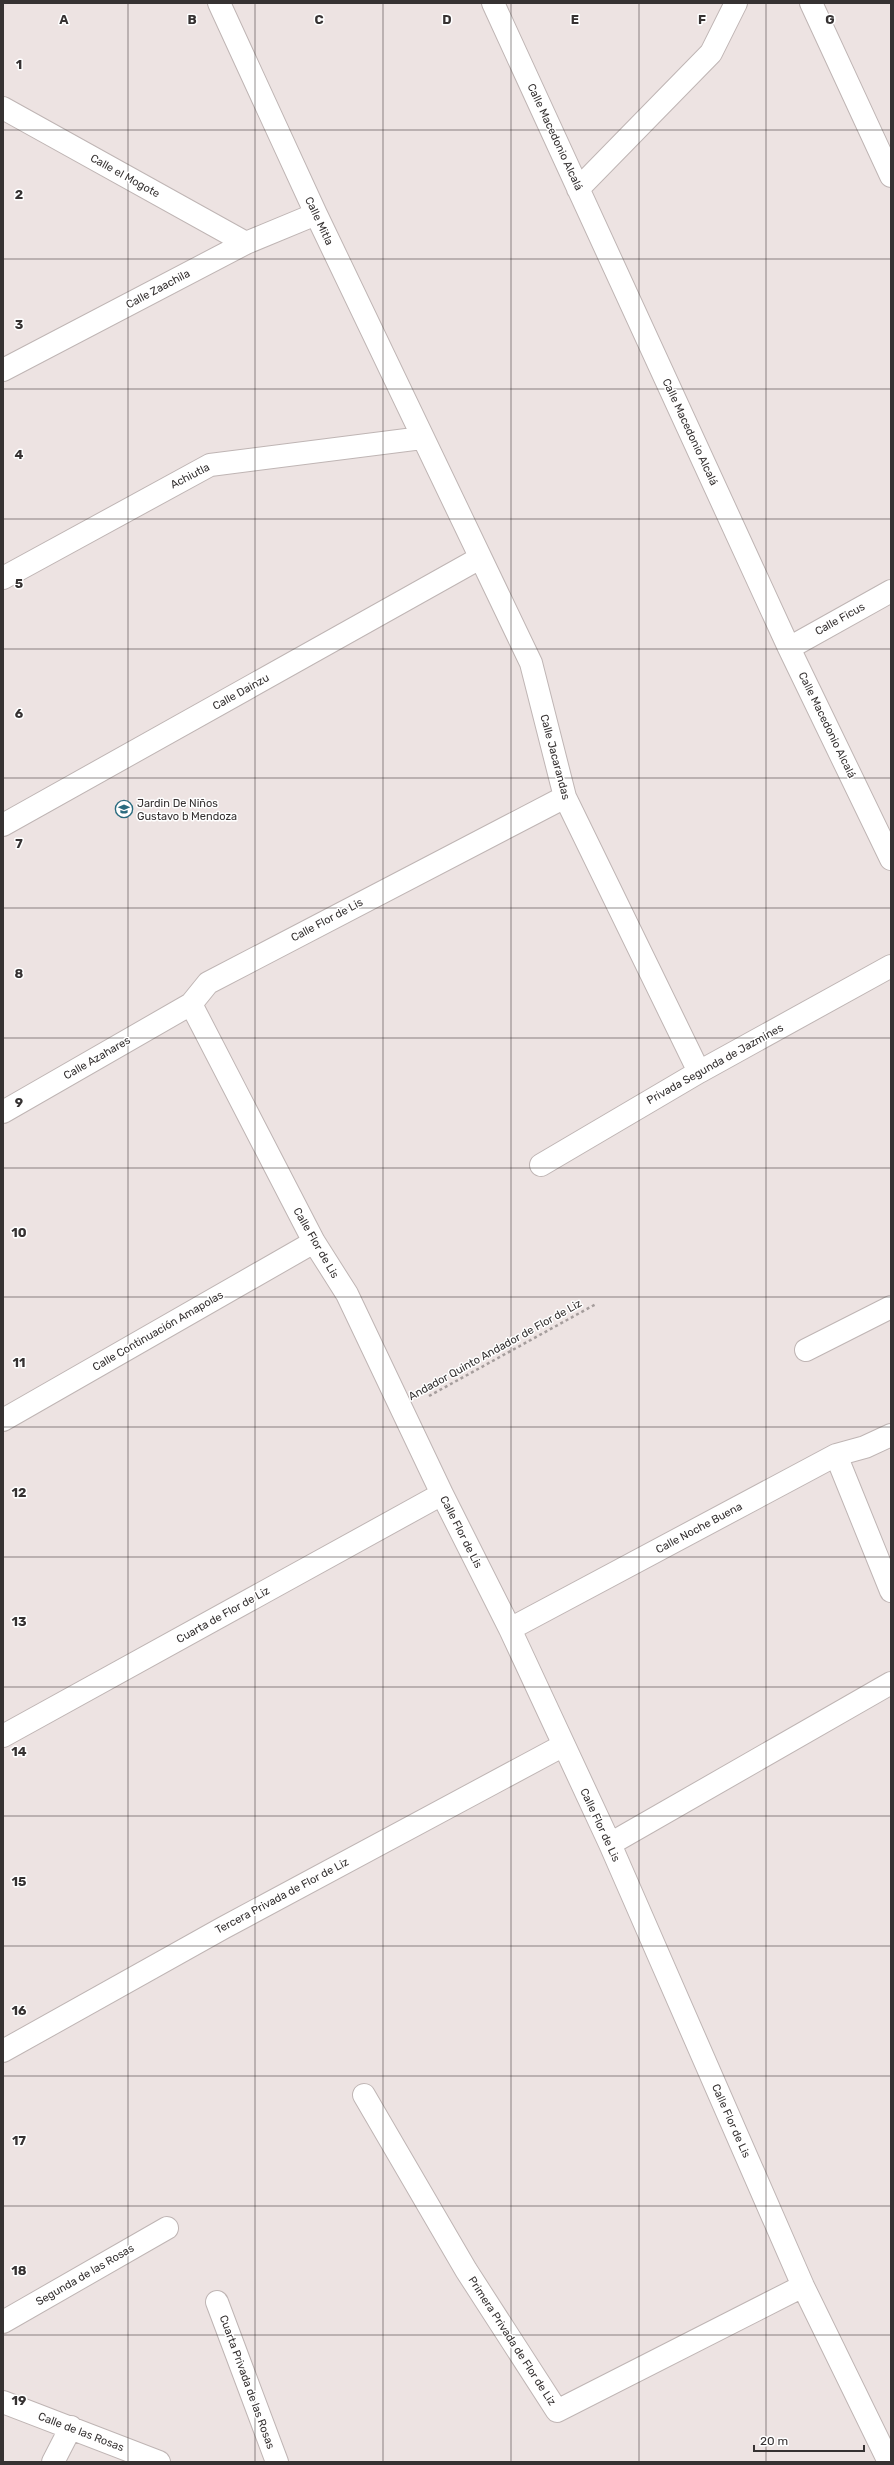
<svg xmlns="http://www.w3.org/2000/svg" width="894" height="2465" viewBox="0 0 894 2465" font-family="Rubik,sans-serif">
<rect width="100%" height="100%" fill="#ede3e2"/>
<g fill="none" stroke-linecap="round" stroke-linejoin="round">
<defs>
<path id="minor" d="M219,3l97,211 215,449 34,134 134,275
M493,3l296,645 102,211
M811,3l80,173
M3,108l243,135
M578,189l133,-136 25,-50
M3,370l243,-127 70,-29
M3,578l207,-113 212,-27
M789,648l102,-57
M3,825l477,-267
M191,1004l123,238 33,52 95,200 68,135 100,215 193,442 86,176
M3,1112l188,-108 17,-21 357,-186
M541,1165l158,-93 192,-106
M806,1350l85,-43
M3,1420l311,-178
M836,1455l55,136
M510,1629l326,-174 29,-8 26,-12
M3,1736l439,-242
M610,1844l281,-161
M3,2051l220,-123 341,-183
M364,2095l102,175 91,141 246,-125
M217,2302l60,160
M3,2322l164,-94
M3,2402l156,60
M53,2462l18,-35"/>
</defs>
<use href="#minor" stroke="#bfb5b4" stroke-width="24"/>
<path stroke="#a59d9c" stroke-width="2.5" stroke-dasharray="3 3" stroke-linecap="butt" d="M429,1396l167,-92"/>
<use href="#minor" stroke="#fff" stroke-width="22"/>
</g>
<path fill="none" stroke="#363232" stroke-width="1" stroke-opacity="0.55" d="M128,3v2459M255,3v2459M383,3v2459M511,3v2459M639,3v2459M766,3v2459M3,130h888M3,259h888M3,389h888M3,519h888M3,649h888M3,778h888M3,908h888M3,1038h888M3,1168h888M3,1297h888M3,1427h888M3,1557h888M3,1687h888M3,1816h888M3,1946h888M3,2076h888M3,2206h888M3,2335h888"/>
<defs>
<symbol id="school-ring" viewBox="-11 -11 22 22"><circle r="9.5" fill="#fff" stroke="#2a6b7f" stroke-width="1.5"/><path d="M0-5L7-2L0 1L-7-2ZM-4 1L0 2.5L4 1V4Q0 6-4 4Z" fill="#2a6b7f"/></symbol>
</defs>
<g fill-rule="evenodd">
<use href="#school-ring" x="114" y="799" width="20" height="20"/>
</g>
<g text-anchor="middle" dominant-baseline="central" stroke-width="3" stroke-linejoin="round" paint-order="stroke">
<g font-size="11" fill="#363232" stroke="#fff">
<text transform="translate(555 137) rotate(65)">Calle Macedonio Alcalá</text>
<text transform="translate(125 176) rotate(29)">Calle el Mogote</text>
<text transform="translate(319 221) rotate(65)">Calle Mitla</text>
<text transform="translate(158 289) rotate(-28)">Calle Zaachila</text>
<text transform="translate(690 432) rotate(65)">Calle Macedonio Alcalá</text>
<text transform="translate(190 476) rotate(-27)">Achiutla</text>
<text transform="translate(840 619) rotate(-29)">Calle Ficus</text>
<text transform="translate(241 692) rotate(-29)">Calle Dainzu</text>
<text transform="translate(827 725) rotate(64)">Calle Macedonio Alcalá</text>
<text transform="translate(555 757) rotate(75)">Calle Jacarandas</text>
<text transform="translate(327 920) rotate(-28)">Calle Flor de Lis</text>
<text transform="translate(97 1058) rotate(-30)">Calle Azahares</text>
<text transform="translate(715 1064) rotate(-29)">Privada Segunda de Jazmines</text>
<text transform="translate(316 1243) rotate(60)">Calle Flor de Lis</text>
<text transform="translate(158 1331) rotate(-30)">Calle Continuación Amapolas</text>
<text transform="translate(495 1350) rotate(-29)">Andador Quinto Andador de Flor de Liz</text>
<text transform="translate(699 1528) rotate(-28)">Calle Noche Buena</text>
<text transform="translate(461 1532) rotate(63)">Calle Flor de Lis</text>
<text transform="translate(223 1615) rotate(-29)">Cuarta de Flor de Liz</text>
<text transform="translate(600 1825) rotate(65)">Calle Flor de Lis</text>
<text transform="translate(282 1896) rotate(-28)">Tercera Privada de Flor de Liz</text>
<text transform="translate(731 2121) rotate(66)">Calle Flor de Lis</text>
<text transform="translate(85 2275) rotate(-30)">Segunda de las Rosas</text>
<text transform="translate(512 2341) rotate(57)">Primera Privada de Flor de Liz</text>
<text transform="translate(247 2382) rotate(70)">Cuarta Privada de las Rosas</text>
<text transform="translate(81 2432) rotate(21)">Calle de las Rosas</text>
</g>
<g font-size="11" fill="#363232" stroke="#fff" text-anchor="start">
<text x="137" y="803">Jardin De Niños<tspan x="137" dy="13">Gustavo b Mendoza</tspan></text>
</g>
</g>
<g font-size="13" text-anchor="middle" font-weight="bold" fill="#363232" stroke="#fff" stroke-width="3" stroke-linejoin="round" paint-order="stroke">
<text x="64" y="24">A</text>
<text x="192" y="24">B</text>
<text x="319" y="24">C</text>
<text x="447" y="24">D</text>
<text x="575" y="24">E</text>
<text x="702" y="24">F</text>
<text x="830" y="24">G</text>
<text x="19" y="69">1</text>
<text x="19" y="199">2</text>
<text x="19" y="329">3</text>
<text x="19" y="459">4</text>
<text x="19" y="588">5</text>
<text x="19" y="718">6</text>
<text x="19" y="848">7</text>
<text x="19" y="978">8</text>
<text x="19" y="1107">9</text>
<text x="19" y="1237">10</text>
<text x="19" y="1367">11</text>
<text x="19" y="1497">12</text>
<text x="19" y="1626">13</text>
<text x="19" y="1756">14</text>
<text x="19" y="1886">15</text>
<text x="19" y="2015">16</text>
<text x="19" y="2145">17</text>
<text x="19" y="2275">18</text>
<text x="19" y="2405">19</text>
</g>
<rect width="894" height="2465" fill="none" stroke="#363232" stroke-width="8"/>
<path d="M754 2445v6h110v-6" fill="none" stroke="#363232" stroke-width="2"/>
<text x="760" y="2445" font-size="12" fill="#363232" stroke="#ffffff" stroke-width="3" paint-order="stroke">20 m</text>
</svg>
